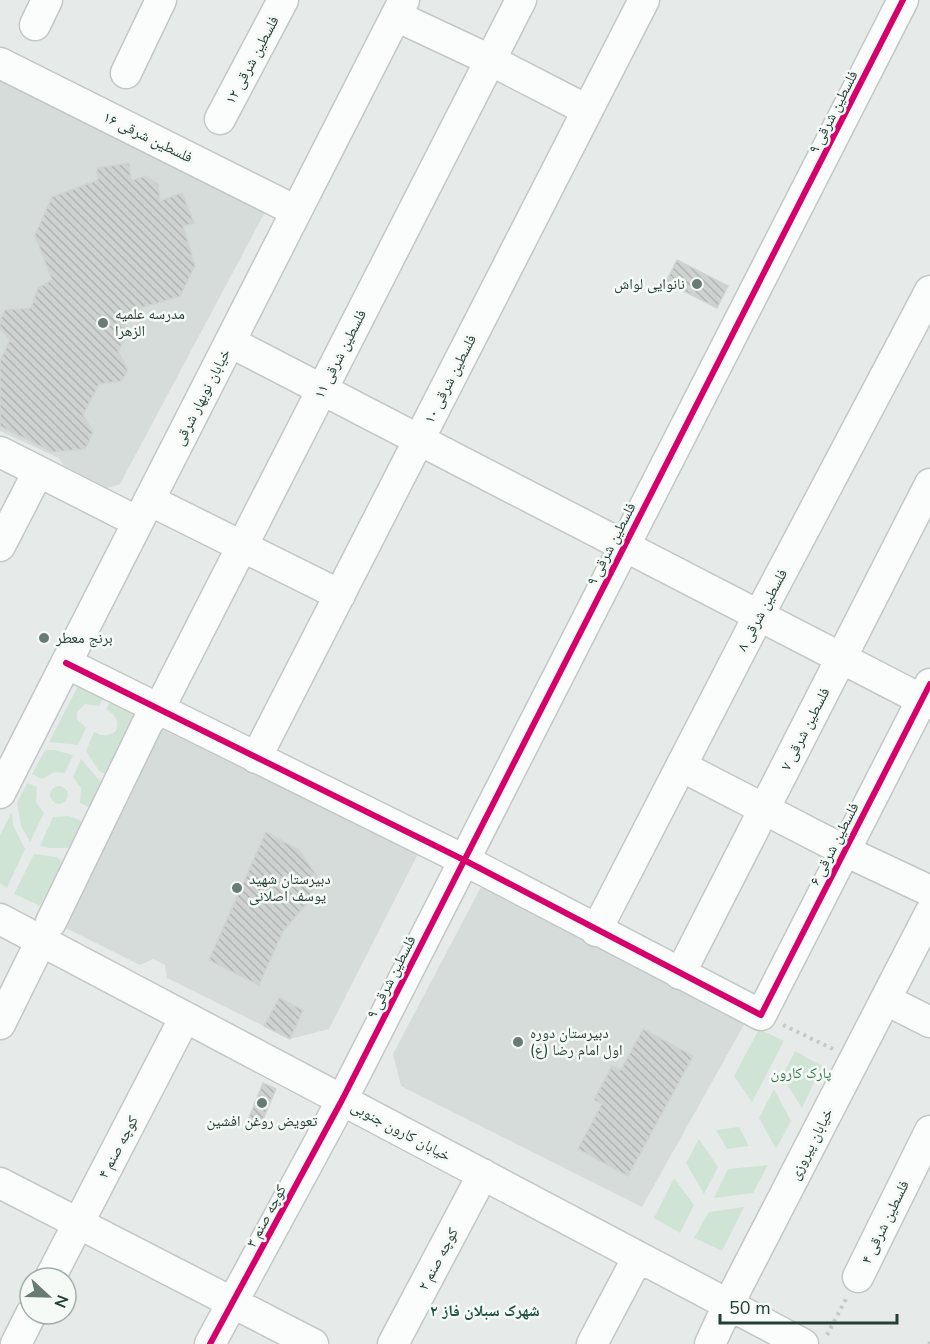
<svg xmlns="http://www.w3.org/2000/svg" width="930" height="1344" viewBox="0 0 930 1344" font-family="'Nunito Sans','Noto Naskh Arabic',sans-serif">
<defs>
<pattern id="building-back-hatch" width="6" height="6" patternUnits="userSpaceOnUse" patternTransform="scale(1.5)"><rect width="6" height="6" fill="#ced2d0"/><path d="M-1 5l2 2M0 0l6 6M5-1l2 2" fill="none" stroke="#b1b5b3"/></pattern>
</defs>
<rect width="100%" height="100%" fill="#e6ebe9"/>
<path fill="#d5dcd9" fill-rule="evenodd" d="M0,72l261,132 3,10 -144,270 -13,4 -44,-23 -4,-7 -59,-27z
M155,726l263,128 -89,175 -39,10 -123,-61 -2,-13 -12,-6 -13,6 -84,-42z
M481,887l264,136 -103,184 -241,-121 -8,-32zM693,1056l-65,120 -50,-27 24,-45 -8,-4 18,-34 9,4z"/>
<path fill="#d0e4d6" d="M78,686l25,13 -4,7 -14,-2 -8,8v7l9,9 -8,17 -29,-3z
M110,703l24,12 -29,59 -6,-3 -13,-20 8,-19c8,4 14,5 22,-1 4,-11 -1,-16 -10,-22z
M45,750h9l19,5 -8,18 -11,-1 -12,7 -10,-5z
M81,759l20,23 -12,25 -9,-4 1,-15 -8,-11z
M27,783l10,4 -1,15 8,11 -14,29 -9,-16 -4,-23z
M50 795a9 9 0 1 1 18 0a9 9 0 1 1-18 0Z
M12,812l1,13 12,24 -18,39 -7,-5v-48z
M69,816l13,5 -13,27h-20l-9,-2 13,-29z
M34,854l23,3 5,5 -22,44 -26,-12z
M759,1029l25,12 -32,61 -18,-26z
M795,1051l27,15 -20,42 -20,-31z
M774,1089l17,32 -15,28 -17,-31z
M739,1127l10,19 -22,3 -11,-19z
M699,1139l19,28 -14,27 -18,-31z
M768,1165l-15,28 -39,5 14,-29z
M674,1178l20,27 -14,28 -26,-15z
M744,1207l-22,44 -28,-13 15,-26z"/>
<path fill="url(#building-back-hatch)" stroke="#cfd4d2" stroke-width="1.5" d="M129,163l2,18 14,-5 13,8 2,17 22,-8 12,30 -11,3 12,40 -15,30 -56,17 3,23 -9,15 10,20 -7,10 -22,3 -16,31 10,17 -8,17 -33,3 -52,-26v-65l10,-21 -10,-11v-8l5,-11 26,-2 7,-20 14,-8 -17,-45 17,-38 46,-17 -1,-12z
M677,260l51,26 -11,22 -51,-26z
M266,832l33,18 18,26 -8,25 -26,30 -24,54 -50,-25z
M279,998l24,12 -13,29 -26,-13z
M643,1029l50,27 -65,120 -50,-27 24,-45 -8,-4 18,-34 9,4z
M263,1083l13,6 -15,35 -12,-6z"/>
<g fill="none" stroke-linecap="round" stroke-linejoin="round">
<defs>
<path id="minor" d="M396,16l94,44 97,50
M35,25l12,-25
M0,63l296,148
M126,73l35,-73
M220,119l63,-119
M230,342l700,362
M0,452l138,70
M149,500l191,95
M0,546l38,-74
M66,663l398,197 297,155 169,-331
M256,758l388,-758
M681,766l164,85 85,40
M0,793l404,-793
M0,919l803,425
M51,922l97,-200 11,-13 362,-709
M596,931l163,-316 171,-324
M680,974l250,-490
M886,1000l44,22
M0,1024l41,-83
M0,1183l313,161
M858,1277l72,-146
M50,1278l135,-261
M16,1344l15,-30
M210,1344l132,-244 561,-1100
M393,1344l90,-170
M592,1344l46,-87
M710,1344l18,-39 202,-392"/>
</defs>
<use href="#minor" stroke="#c3c8c6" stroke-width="33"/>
<path stroke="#c2cbc7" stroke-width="4" stroke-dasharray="3 4.5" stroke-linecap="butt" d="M783,1025l50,24
M827,1335l19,-36
M929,1344l1,-2"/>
<use href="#minor" stroke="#fbfcfc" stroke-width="30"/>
<defs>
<path id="cycleway" d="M66,663l398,197 297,155 169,-331
M210,1344l132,-244 561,-1100"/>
</defs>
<use href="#cycleway" stroke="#f5faf7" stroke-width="10"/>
<use href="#cycleway" stroke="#d6006c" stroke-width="6"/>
</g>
<g fill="#687b75" stroke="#f5faf7" stroke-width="2">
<circle cx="697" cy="284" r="6"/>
<circle cx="103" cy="323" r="6"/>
<circle cx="44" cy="638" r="6"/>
<circle cx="237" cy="888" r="6"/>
<circle cx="518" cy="1042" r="6"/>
<circle cx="262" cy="1103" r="6"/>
</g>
<g text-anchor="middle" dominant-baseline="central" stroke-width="5" stroke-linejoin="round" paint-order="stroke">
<g font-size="15" fill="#243f37" stroke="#f5faf7">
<text transform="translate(252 60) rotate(-62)">فلسطین شرقی ۱۲</text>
<text transform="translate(833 112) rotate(-63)">فلسطین شرقی ۹</text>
<text transform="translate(148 137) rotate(26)">فلسطین شرقی ۱۶</text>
<text transform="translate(340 354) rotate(-63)">فلسطین شرقی ۱۱</text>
<text transform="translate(450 379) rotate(-63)">فلسطین شرقی ۱۰</text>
<text transform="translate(202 397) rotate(-63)">خیابان نوبهار شرقی</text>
<text transform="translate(611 544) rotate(-63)">فلسطین شرقی ۹</text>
<text transform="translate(762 610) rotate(-62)">فلسطین شرقی ۸</text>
<text transform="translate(805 729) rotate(-63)">فلسطین شرقی ۷</text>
<text transform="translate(834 844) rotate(-63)">فلسطین شرقی ۶</text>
<text transform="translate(391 977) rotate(-63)">فلسطین شرقی ۹</text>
<text transform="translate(401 1131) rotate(28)">خیابان کارون جنوبی</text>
<text transform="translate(811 1144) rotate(-63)">خیابان پیروزی</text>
<text transform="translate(118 1147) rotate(-62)">کوچه صنم ۴</text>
<text transform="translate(266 1216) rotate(-62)">کوچه صنم ۳</text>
<text transform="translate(885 1222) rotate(-64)">فلسطین شرقی ۴</text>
<text transform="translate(438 1259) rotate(-62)">کوچه صنم ۲</text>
</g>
<g font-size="15" fill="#243f37" stroke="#f5faf7" text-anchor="start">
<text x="685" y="284" text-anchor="end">نانوایی لواش</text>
<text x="115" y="314">مدرسه علمیه<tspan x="115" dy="17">الزهرا</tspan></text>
<text x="56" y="638">برنج معطر</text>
<text x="249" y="879">دبیرستان شهید<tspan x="249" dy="17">یوسف اصلانی</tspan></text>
<text x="530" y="1033">دبیرستان دوره<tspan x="530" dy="17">اول امام رضا (ع)</tspan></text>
<text x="262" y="1121" text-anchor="middle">تعویض روغن افشین</text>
</g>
<g font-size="15" fill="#2f7549" stroke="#f5faf7">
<text x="801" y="1073">پارک کارون</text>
</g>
<g font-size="16" font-weight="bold" fill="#205144" stroke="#f5faf7">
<text x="485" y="1311">شهرک سبلان فاز ۲</text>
</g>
</g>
<g transform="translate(48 1296) rotate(112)"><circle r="28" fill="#f5faf7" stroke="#a1afaa" stroke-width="1.5"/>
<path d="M0-4.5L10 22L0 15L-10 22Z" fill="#687b75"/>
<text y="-9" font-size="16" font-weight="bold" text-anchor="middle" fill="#243f37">N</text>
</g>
<path d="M720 1314v9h177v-9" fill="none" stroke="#243f37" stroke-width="3"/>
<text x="729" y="1314" font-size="18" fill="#243f37" stroke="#f5faf7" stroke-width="4.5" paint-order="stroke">50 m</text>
</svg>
